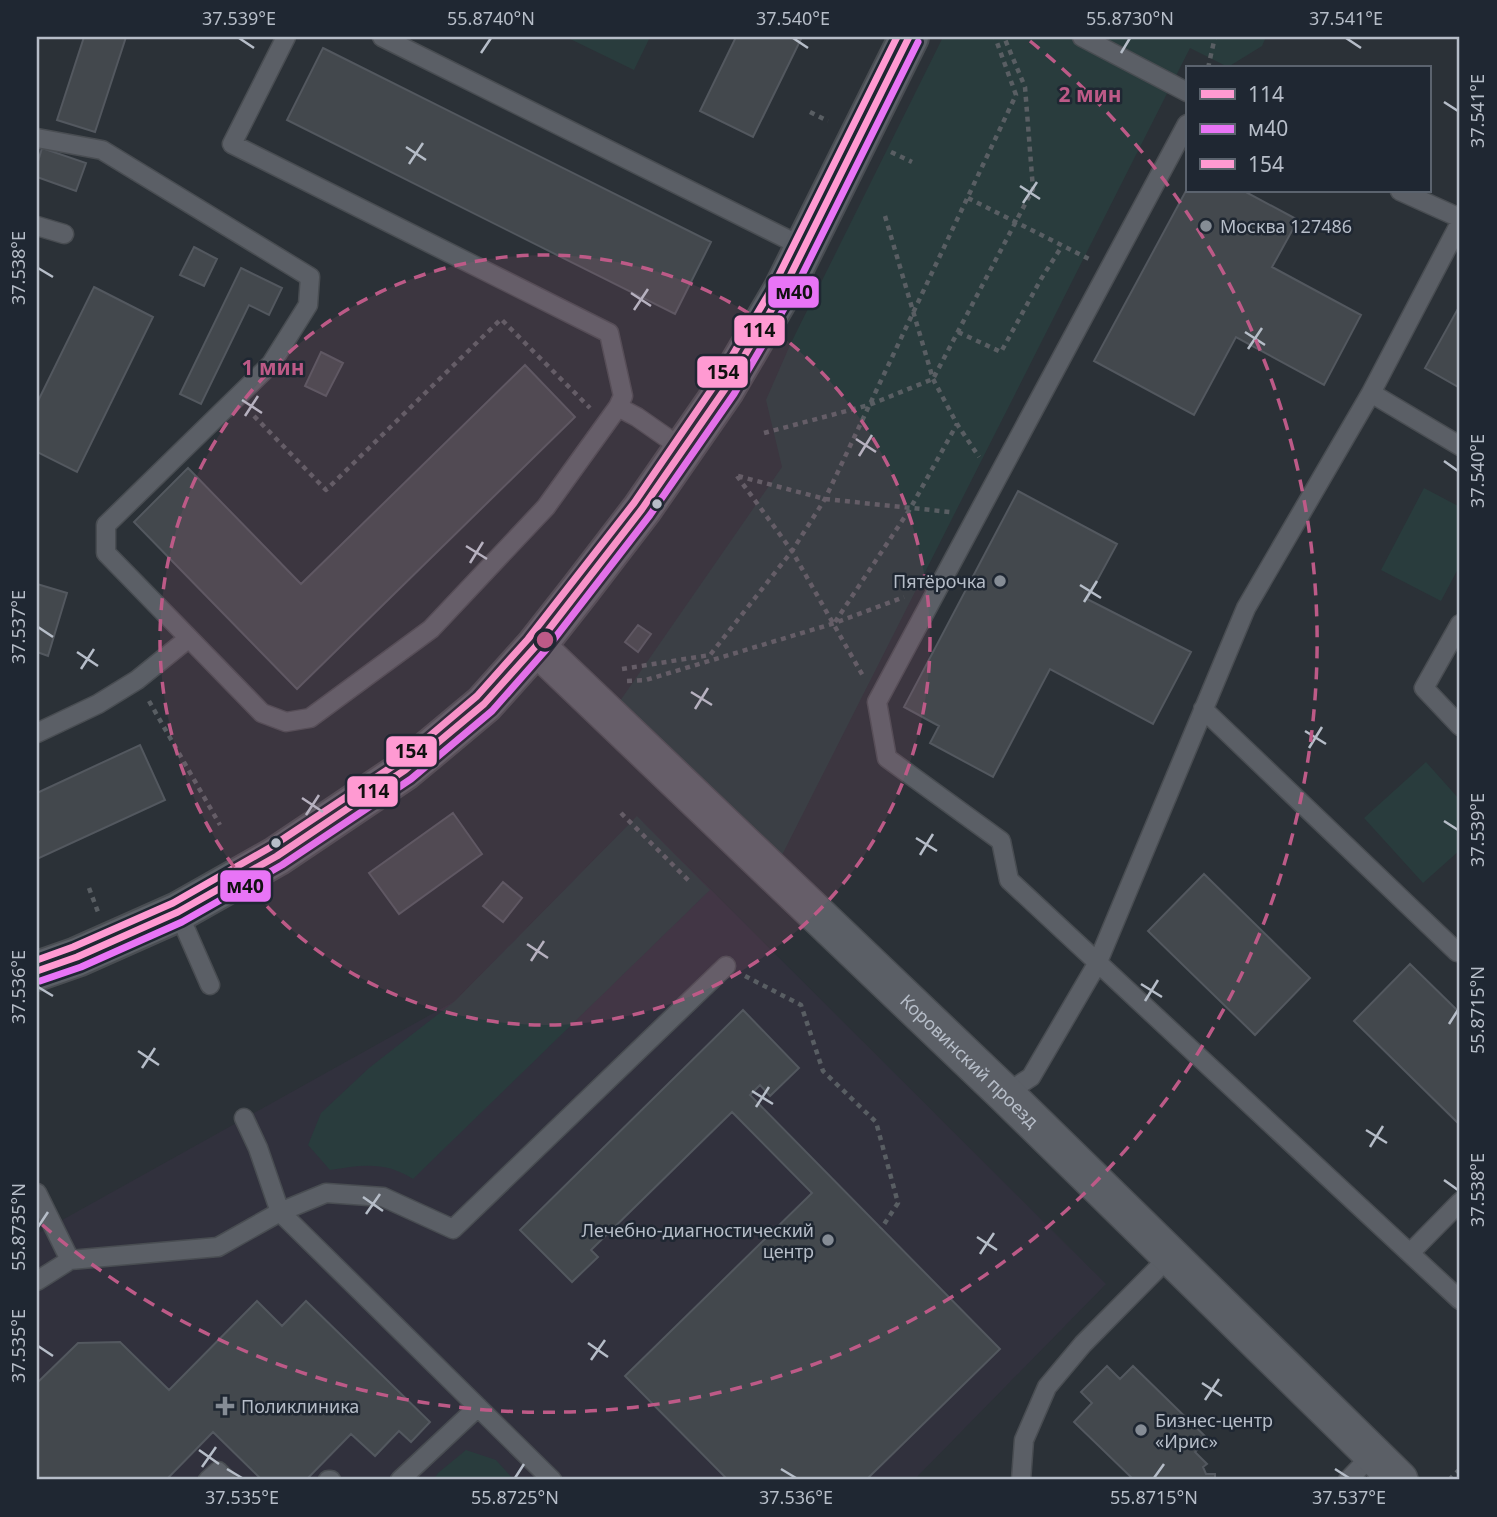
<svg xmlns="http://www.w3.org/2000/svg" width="1497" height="1517" viewBox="0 0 1497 1517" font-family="'Noto Sans',sans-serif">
<rect width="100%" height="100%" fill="#2b3137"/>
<path fill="#31313d" d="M637,816l469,468 -192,196h-877v-246l418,-233z"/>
<path fill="#293c3d" d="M566,37h84l-16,33z
M943,37h323l-4,9 -34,21 -38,-19 -409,809 -161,-156 162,-234 -16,-67 24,-55z
M1424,488l36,19v58l-19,36 -60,-31z
M1426,762l34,38v50l-37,33 -59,-65z
M637,816l73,74 -297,289c-28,-18 -51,-14 -83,-9l-22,-25 13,-32 48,-45 86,-67z
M466,1450l30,10 18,20h-81l5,-7z"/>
<path fill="#43484d" stroke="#53585f" stroke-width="2" d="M84,37h42l-31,95 -38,-12z
M736,37h66l-49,100 -53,-26z
M323,48l388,194 -36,72 -388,-194z
M42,148l44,15 -10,28 -39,-14v-12z
M1187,189v2h57l54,29 -26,47 89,48 -37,70 -88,-48 -42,78 -100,-54z
M194,247l23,12 -13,27 -24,-11z
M241,268l41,20 -13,27 -20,-10 -48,99 -21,-10z
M94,287l59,30 -76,155 -40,-20v-49z
M1460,305v83l-35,-20z
M321,352l22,11 -17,33 -21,-10z
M525,365l50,52 -278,272 -163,-167 54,-54 113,116z
M1018,491l99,53 -30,55 104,53 -38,72 -103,-55 -57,108 -63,-34 9,-17 -35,-19z
M37,584l30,9 -19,63 -11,-4z
M638,625l13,9 -13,18 -13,-10z
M140,745l25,55 -128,59v-66z
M453,813l29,41 -83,60 -30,-41z
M1204,874l106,104 -55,57 -107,-104z
M503,882l19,16 -19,24 -20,-16z
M1410,964l50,49v112l-106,-104z
M743,1010l56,58 -29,28 -10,-11 -10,10 250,254 -134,131h-138l-103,-104 187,-183 -80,-81 -141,138 7,7 -26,25 -52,-52z
M257,1301l25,25 24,-25 124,121 -19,20 -12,-11 -24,25 -24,-22 -45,46h-44l-49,-48 -47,48h-129v-97l41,-40 42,-1 49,48z
M1107,1366l13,13 13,-13 75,73 -13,13 12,12 -4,3 3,7h9v6h-81l-60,-58 18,-19 -11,-11z"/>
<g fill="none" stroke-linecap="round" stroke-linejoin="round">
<defs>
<path id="service" d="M382,37l423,211
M1082,37l105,55
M1187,124l-310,578 10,56 114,83 8,39 451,420
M37,138l65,12 208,127 -2,28 -37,59 -165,161v28l156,160 24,9 24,-4 121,-89 115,-122 72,-100 5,-11 -14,-63 -377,-189 54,-107
M1400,191l60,27
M37,226l27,8
M1371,393l89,53
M618,407l19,10 46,32
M1460,624l-36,64 36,38
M1203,709l254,243 3,-2
M37,733l61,-29 39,-24 52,-42
M178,912l32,73
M1005,1094l26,-17 66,-113 149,-356 125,-215 89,-170
M244,1118l14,30 22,64 272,268
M37,1193l33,67
M1410,1253l50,-51
M37,1281l33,-21 148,-13 62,-35 46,-19 57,4 70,32 273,-263
M208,1480l10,-9 9,9
M328,1480h3
M400,1480l78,-73
M1021,1480l3,-40 23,-53 36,-43 87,-88
M1348,1480l25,-26"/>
<g id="minor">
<path id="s1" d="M536,646l469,448 394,386"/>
</g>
<path id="tertiary" d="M37,971l40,-14 101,-45 99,-56 128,-86 79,-66 52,-58 44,-56 62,-81 83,-120 58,-99 126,-253"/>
</defs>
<use href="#service" stroke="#494d52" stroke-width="21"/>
<use href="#minor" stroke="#494d52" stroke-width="40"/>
<use href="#tertiary" stroke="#494d52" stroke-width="42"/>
<path stroke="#595e63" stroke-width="4.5" stroke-dasharray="5 5" stroke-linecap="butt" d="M1208,68l7,-31
M810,112l18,9
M891,152l21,10
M968,198l121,61
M885,216l48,163 24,45 22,33
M958,332l43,20 40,-73 21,-33
M254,416l72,74 175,-171 89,89
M764,433l105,-28 64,-26 100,-190 -8,-102 -21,-50
M737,476l55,75 71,125
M738,476l87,23 125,13
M835,622l75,-113 47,-85
M622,669l88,-14 82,-104 33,-52 191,-404 -21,-58
M627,681l19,-1 189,-57 69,-26
M149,701l71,124
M621,813l69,69
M89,888l9,24
M745,976l56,29 22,66 53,51 22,81 -17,26
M1449,1480l11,-11"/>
<use href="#service" stroke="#5b5f66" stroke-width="18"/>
<use href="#minor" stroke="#5b5f66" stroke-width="37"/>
<use href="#tertiary" stroke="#5b5f66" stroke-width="38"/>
<defs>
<path id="bus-1" d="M37,971l40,-14 101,-45 99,-56 128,-86 79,-66 52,-58 106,-137 83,-120 58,-99 126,-253"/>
<path id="bus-2" d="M40,981l41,-14 101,-45 100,-57 129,-86 81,-68 52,-59 106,-137 84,-121 58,-99 126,-253"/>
<path id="bus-3" d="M37,960l36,-13 100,-44 98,-56 128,-85 78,-66 51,-57 106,-136 82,-120 58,-98 123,-248"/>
</defs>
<use href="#bus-1" stroke="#1f2732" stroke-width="12"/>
<use href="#bus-2" stroke="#1f2732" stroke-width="12"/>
<use href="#bus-3" stroke="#1f2732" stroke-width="12"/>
<use href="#bus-1" stroke="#ff9ad2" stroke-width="7"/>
<use href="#bus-2" stroke="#e874f6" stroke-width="7"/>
<use href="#bus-3" stroke="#ff9ad2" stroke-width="7"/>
</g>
<path fill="none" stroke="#b6bdc8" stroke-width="2.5" d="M239,38l15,10M793,38l15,10M1346,38l15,10M481,53l10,-15M1121,53l9,-15M1444,102l14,9M406,147l20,13M409,164l14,-21M1020,186l20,13M1023,203l14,-21M38,268l15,9M631,293l20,13M634,310l14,-21M1245,332l20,13M1248,349l14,-21M242,400l20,13M245,416l13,-20M856,439l20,13M859,456l13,-21M1444,461l14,10M466,546l21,13M470,563l13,-21M1080,585l21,13M1084,602l13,-21M38,627l15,10M77,652l21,14M81,669l13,-20M691,692l21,13M695,709l13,-21M1305,731l21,13M1309,748l13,-21M302,798l21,14M306,815l13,-20M1444,821l14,9M916,838l21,13M920,855l13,-21M527,944l21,14M531,961l13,-20M1141,984l21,13M38,987l15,9M1145,1001l13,-21M1449,1024l9,-14M138,1051l21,14M142,1068l13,-20M752,1091l21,13M756,1107l13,-20M1366,1130l21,13M1370,1147l13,-21M1444,1180l14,10M363,1197l20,14M366,1214l14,-20M38,1227l10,-15M977,1237l20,13M980,1254l14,-21M588,1343l20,14M38,1346l15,10M591,1360l14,-20M1202,1383l20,13M1205,1400l14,-21M199,1450l20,14M202,1467l14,-20M227,1469l15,9M781,1469l15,9M1335,1469l14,9M515,1478l9,-14M1154,1478l10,-14"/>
<circle cx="545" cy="640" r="385" fill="#bd5a87" fill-opacity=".12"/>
<g fill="none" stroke="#bd5a87" stroke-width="3.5" stroke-dasharray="12 9">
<circle cx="545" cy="640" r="385"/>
<path d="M1030 41A771 771 0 1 1 39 1222"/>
</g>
<g fill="#858c95" stroke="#1f2732" stroke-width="2.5">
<circle cx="1206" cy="226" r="7"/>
<circle cx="1000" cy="581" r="7"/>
<circle cx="828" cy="1240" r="7"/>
<path d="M221.5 1395.5h7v7h7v7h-7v7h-7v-7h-7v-7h7z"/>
<circle cx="1141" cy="1430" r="7"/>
</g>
<g fill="#b6bdc8" stroke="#1f2732" stroke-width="2.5">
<circle cx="657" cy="504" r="6"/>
<circle cx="276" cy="843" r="6"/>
</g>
<g text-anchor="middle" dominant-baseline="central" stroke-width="5" stroke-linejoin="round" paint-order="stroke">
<g font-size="18" fill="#b6bdc8" stroke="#1f2732" text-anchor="start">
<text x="1220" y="226">Москва 127486</text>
<text x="986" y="581" text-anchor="end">Пятёрочка</text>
<text x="814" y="1230" text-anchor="end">Лечебно-диагностический<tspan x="814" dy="21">центр</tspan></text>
<text x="241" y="1406">Поликлиника</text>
<text x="1155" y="1420">Бизнес-центр<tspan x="1155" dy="21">«Ирис»</tspan></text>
</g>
<g font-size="18" fill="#b6bdc8" stroke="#1f2732">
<text stroke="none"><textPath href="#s1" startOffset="600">Коровинский проезд</textPath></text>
</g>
</g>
<circle cx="545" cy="640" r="10" fill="#bd5a87" stroke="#1f2732" stroke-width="3.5"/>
<g font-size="21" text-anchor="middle" font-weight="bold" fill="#bd5a87" stroke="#1f2732" stroke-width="5" stroke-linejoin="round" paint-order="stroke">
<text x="1090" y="102">2 мин</text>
<text x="273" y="375">1 мин</text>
</g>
<g stroke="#1f2732" stroke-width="2.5">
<rect x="767" y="275" width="53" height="34" rx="7" fill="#e874f6"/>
<rect x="733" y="314" width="53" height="33" rx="7" fill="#ff9ad2"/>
<rect x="696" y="355" width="53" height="34" rx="7" fill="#ff9ad2"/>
<rect x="385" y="735" width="53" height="33" rx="7" fill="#ff9ad2"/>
<rect x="346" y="775" width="53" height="33" rx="7" fill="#ff9ad2"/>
<rect x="219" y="869" width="53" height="34" rx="7" fill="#e874f6"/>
</g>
<g font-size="19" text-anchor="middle" font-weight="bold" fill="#111">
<text x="794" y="299">м40</text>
<text x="759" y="337">114</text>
<text x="723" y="379">154</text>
<text x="411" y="758">154</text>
<text x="373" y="798">114</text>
<text x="245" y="893">м40</text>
</g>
<rect width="1497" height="1517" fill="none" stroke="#1f2732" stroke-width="77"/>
<rect x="1186" y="66" width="245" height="126" fill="#1f2732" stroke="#5b636e" stroke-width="2"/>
<rect x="1200" y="89" width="35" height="10" fill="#ff9ad2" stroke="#5b636e" stroke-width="2"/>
<text x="1248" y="102" font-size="21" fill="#b6bdc8">114</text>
<rect x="1200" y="124" width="35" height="10" fill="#e874f6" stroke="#5b636e" stroke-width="2"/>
<text x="1248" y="136" font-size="21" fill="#b6bdc8">м40</text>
<rect x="1200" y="159" width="35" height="10" fill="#ff9ad2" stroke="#5b636e" stroke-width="2"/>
<text x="1248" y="172" font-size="21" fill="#b6bdc8">154</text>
<rect x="38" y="38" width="1420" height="1440" fill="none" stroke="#b6bdc8" stroke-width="2.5"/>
<g font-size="18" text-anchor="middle" fill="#b6bdc8">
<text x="239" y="25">37.539°E</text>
<text x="491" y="25">55.8740°N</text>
<text x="793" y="25">37.540°E</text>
<text x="1130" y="25">55.8730°N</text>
<text x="1346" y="25">37.541°E</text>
<text transform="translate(1478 111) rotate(-90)" y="6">37.541°E</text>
<text transform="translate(19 268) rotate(-90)" y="6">37.538°E</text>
<text transform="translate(1478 471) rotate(-90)" y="6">37.540°E</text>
<text transform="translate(19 627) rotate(-90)" y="6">37.537°E</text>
<text transform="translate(1478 830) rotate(-90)" y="6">37.539°E</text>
<text transform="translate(19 987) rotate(-90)" y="6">37.536°E</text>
<text transform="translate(1478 1010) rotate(-90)" y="6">55.8715°N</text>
<text transform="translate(1478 1190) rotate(-90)" y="6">37.538°E</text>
<text transform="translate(19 1227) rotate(-90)" y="6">55.8735°N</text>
<text transform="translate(19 1346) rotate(-90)" y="6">37.535°E</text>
<text x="242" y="1504">37.535°E</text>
<text x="515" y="1504">55.8725°N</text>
<text x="796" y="1504">37.536°E</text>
<text x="1154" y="1504">55.8715°N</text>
<text x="1349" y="1504">37.537°E</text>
</g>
</svg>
